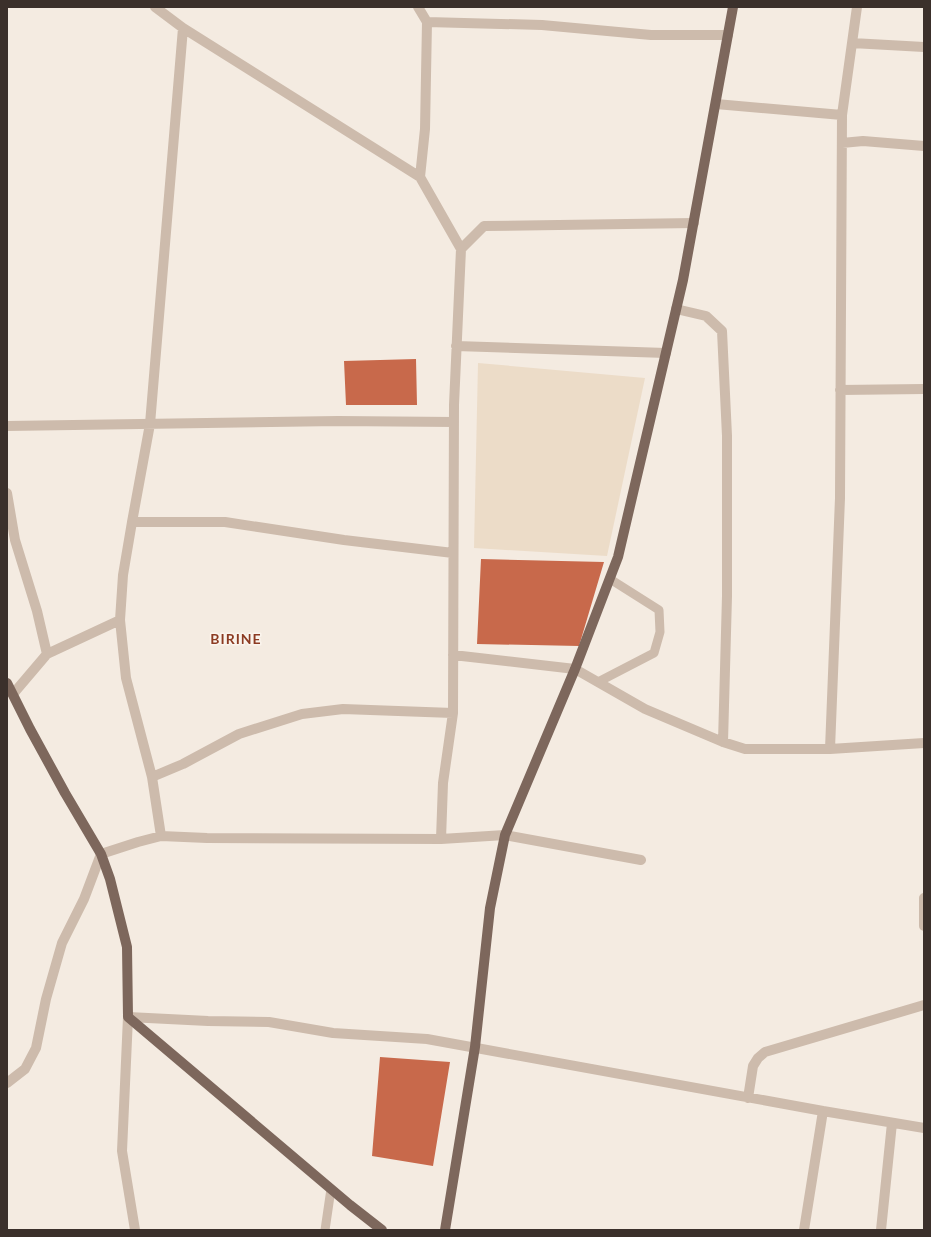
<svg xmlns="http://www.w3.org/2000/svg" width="931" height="1237" viewBox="0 0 931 1237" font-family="Lato,sans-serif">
<rect width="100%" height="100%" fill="#f4ebe1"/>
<path fill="#ecdcc8" d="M478,363l167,15 -38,178 -133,-8z"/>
<path fill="#c8694b" d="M416,359l1,46h-71l-2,-44z
M481,559l123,3 -25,84 -102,-2z
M380,1057l70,5 -17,104 -61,-10z"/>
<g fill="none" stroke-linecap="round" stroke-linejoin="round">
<path stroke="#cdbbac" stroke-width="9" d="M598,682l56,-29 6,-21 -1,-22 -49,-31
M325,1230l6,-41"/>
<path stroke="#cdbbac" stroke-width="10" d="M155,7l28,21 237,149 41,72 -7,156 -1,308 -10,70 -2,56 64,-4 136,25
M418,7l9,15
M183,28l-33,396 -18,98h93l119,18 109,13
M852,43l72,4
M716,104l126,11 15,-108
M842,143l21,-2 61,5
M420,177l5,-48 2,-107 115,3 109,10h77
M461,249l23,-23 210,-3
M676,309l30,7 16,15 5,105v160l-4,146
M456,346l210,7
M840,390l84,-1
M7,426l331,-5 116,1
M7,493l8,47 22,71 10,43 -34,40
M132,522l-9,53 -3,45 6,58 26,99
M47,654l73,-34
M453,655l122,14 70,40 78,33 22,7h85l10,-251 2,-383
M830,749l94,-6
M161,836l-9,-59 31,-13 56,-30 63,-20 41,-5 110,4
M924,898v28
M7,1083l18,-14 11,-21 10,-49 16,-56 22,-44 17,-45 37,-12 23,-6 46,2 234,1
M748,1098l5,-32 5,-8 7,-6 159,-47
M823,1111l101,17
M135,1230l-13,-79 6,-134 80,4 61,1 64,11 94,6 396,72 -19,119
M881,1230l11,-107"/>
<path stroke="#7d675c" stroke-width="10" d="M7,683l23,46 35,64 36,61 9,25 17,68 1,70 222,188 32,25
M445,1230l30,-183 15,-139 15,-73 70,-166 43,-112 65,-277 50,-273"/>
</g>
<g text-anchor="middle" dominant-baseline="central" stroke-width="3" stroke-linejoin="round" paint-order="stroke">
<g font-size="14" font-weight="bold" letter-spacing="1" fill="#8c3b22" stroke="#fbf5ee">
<text x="236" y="638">BIRINE</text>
</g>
</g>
<rect width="931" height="1237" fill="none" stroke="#3b302b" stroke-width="16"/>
</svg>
